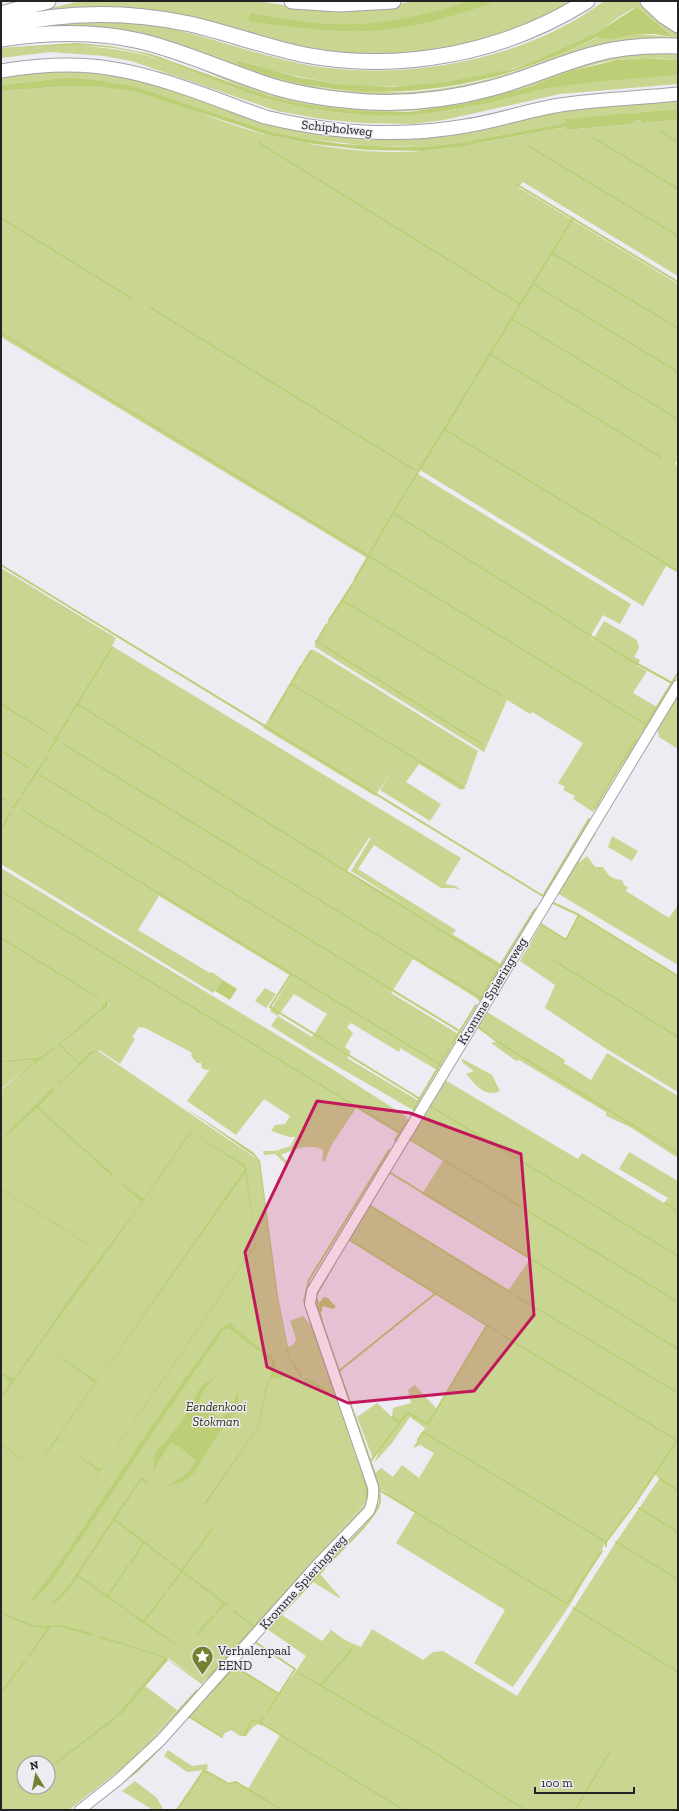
<svg xmlns="http://www.w3.org/2000/svg" width="679" height="1811" viewBox="0 0 679 1811" font-family="'Zilla Slab',serif">
<rect width="100%" height="100%" fill="#eeebf3"/>
<path fill="#c8d692" fill-rule="evenodd" d="M80,1h176l57,8 71,-3 32,-5h161l-81,38 -105,18 -80,-6 -119,-29 -175,-6z
M604,1h38l36,29v13l-250,55 -107,-3 -152,-52 -133,-15c33,-7 65,-8 99,-5 9,1 18,1 27,3 44,10 87,26 131,36 99,22 229,1 311,-61zM637,7l36,30 -35,-3 -28,6 -12,-3c-54,27 -117,49 -177,54 -18,2 -37,1 -55,0 -12,-1 -25,0 -37,-2 -28,-5 -55,-13 -82,-21 31,2 61,12 92,16 66,7 137,-1 199,-24 20,-7 40,-17 58,-27 13,-8 26,-20 41,-26z
M56,45c48,0 93,8 137,25 15,6 29,14 44,19 37,14 79,22 119,25 38,3 80,0 117,-8 23,-5 46,-12 68,-17 45,-9 92,-11 137,-14v9l-118,10 -116,26 -31,4 -51,-1 -41,-4 -44,-8 -146,-50 -27,-5 -54,-4 -49,6v-9z
M678,50v10c-20,-2 -40,-3 -61,0 -24,3 -46,12 -69,20 -18,7 -37,12 -55,17 -73,19 -152,21 -225,-1 -23,-7 -45,-17 -67,-27l40,12 142,25 214,-48z
M54,67l80,8 202,60 220,-24 122,-11v9l-37,3 -2,2 -73,5v4l-108,20 -36,4 -52,-1 -63,-7 -38,-8 -134,-45 -82,-7 -52,6v-13z
M67,86c22,0 47,-1 69,5 45,12 87,33 132,44 50,12 104,20 156,16 48,-4 95,-16 143,-24l1,3 64,-6 3,-3 5,-1 4,3 34,-3v156l-155,-94 -5,5 160,97v175l-3,5 3,2v107l-12,-7 -23,40 -223,-136 -2,4 213,130 -11,20 -17,-9 -13,22 15,8 -11,-7 10,-17 33,19 2,8 -5,9 6,3 -3,6 10,5 -14,22 24,14 -12,19 -5,16 -19,24 -28,46 -20,-13 2,-3 -12,-6 2,-3 -7,-4 25,-40 -51,-31 -2,2 -23,-14 -23,52 -169,-105v-4l52,-85 -366,-221v-246z
M1,568l115,70 -4,8 349,212 -16,26 11,2 4,4 -6,-2h-13l-67,-43 -16,24 98,61 -4,4 51,31 -22,36 -68,-42 -22,34 69,42 -23,35 -37,-22 -1,4 -48,-29 -4,4 6,6 -8,14 6,5 -4,6 72,43 -4,6 -4,2 -100,-58 -40,-25 7,-10 -8,-5 21,-35 -132,-80 -21,34 72,43 2,-1 11,8 -10,13 -212,-129zM369,838h2l-20,33 56,35 -60,-35zM294,994l33,20 -15,23 -34,-21z
M310,650h4l164,101 -12,34 -5,5 -42,-26 -13,18 35,22 -11,17 -50,-31 11,-18 -16,24 -112,-68z
M678,696v53l-19,-12 -2,-11z
M612,836l26,15 -6,10 -24,-14z
M587,856l8,11h8c5,8 8,12 19,13l2,5 4,2 -2,4 43,27 9,-13v60l-121,-72 20,-32 3,1z
M1,868l306,185 100,64 -8,17 -43,-26 -25,38 -6,15 -3,1 1,-12c-14,-7 -28,-1 -42,5l6,6v4l-12,-11 -11,1 -1,-4h12l16,-5 4,-9h-6l-18,-6 4,-6 10,-1 5,-8 -26,-17 -28,36 -49,-34 23,-32 -4,1 -4,-2 -1,-5h-4l-6,-7 1,-3 -5,-3 -42,-22 -6,-1 -7,10 3,2 -15,25 -21,-14 -1,1 162,110 16,132 10,55 8,-4 2,-5 -6,-18 13,-5 10,12 3,7 17,54c-12,3 -30,-12 -37,-19l4,7 25,14h12l32,92c2,11 2,19 -5,28l-154,169 -2,-1 20,-24 -25,28 -35,-25 -24,27 33,25 -44,49 -64,51h-68v-669l53,-52 -53,50v-49l58,-44 19,18 -21,20 2,1 37,-36 -7,3 -10,10 -18,-18 48,-39 -1,-4 -2,-1 -6,9 -43,36 -17,12 -39,4zM366,1502v3l-123,134zM24,1763h24v24h-24z
M579,915l99,61v116l-70,-42 -63,-42 10,-23 -35,-24 21,-37 25,15z
M265,988l11,6 -10,14 -11,-7z
M487,1012l78,48 -1,3 27,17 16,-27 71,43v62l-48,-31 -24,-11v-4l-87,-52 -3,1 -25,-18 8,-2 -21,-14z
M461,1058l31,17 8,16c-16,7 -24,-6 -34,-17l8,-3 -11,-8z
M34,1060v2l-33,27v-26z
M445,1080l133,79 4,-6 82,50 4,-5 -49,-29 10,-17 49,29v629h-501l27,-40 -17,2 -23,-16 4,-6 24,16 15,-2 1,5 -4,1 25,14 7,-2 12,7 32,-54 -17,-10 -2,1 -3,-2 -6,4 -6,8h-6l-9,-6 -6,3 -3,4 -34,-21 47,-49 45,27 26,-38 -39,-27 80,-91 1,4 -28,32 20,23 -1,1 -26,-16 -31,33 40,26 9,-11 14,10 16,7 11,-18 51,31 10,-8 10,-1 74,45 99,-154 43,-63 -4,-5 -49,68 -36,63 -57,82 -39,-24 31,-53 -109,-67 19,-31 -19,-11 -14,-11h-6l-4,-14 9,-8 12,9 9,-12 17,13 15,-25 -14,-8 -7,3 12,-20 -15,-11 -18,26 -18,20 7,-16 -8,12 -16,-42 20,-14 15,14 1,-9 18,-5 -3,-13 7,-5 21,23 -4,9 55,-93 -138,-84 20,-35 139,86 22,-32 -108,-65 22,-35 -35,-20z
M135,1781l22,17 6,11 -10,1 -31,-19z"/>
<path fill="#bdcf76" d="M471,1h25c-40,15 -85,28 -128,30 -40,1 -79,-4 -119,-10l1,-8c35,6 72,13 108,11 39,-2 77,-12 113,-23z
M637,7l36,30 -19,-3h-16l-28,6 -13,-3c-111,57 -241,75 -360,27v-3l60,16 41,7 54,3 55,-5 66,-13 27,-10 56,-26z
M76,43l34,3 41,8 117,42 39,9 52,6 49,1 54,-8 67,-17 42,-16 46,-11 27,-2 34,2v15c-45,4 -90,6 -135,14 -23,5 -47,13 -70,17 -38,8 -79,12 -118,8 -39,-3 -81,-11 -118,-25 -37,-14 -72,-32 -112,-39 -43,-8 -81,-3 -124,-1v-1z
M73,78l31,3v1l31,4 134,45 38,8 35,5 53,3h27l36,-4 108,-20 -1,-4 67,-6 7,1 2,-2 37,-3v11l-35,3 -3,-3 -5,1 -3,3 -65,6 -1,-3 -107,20 -36,4 -56,-1 -61,-7 -38,-8 -134,-44 -31,-4 -36,-1 -66,5v-6l52,-6z
M223,980l14,9 -7,11 -15,-9z
M106,1000l2,1v5l-47,38 18,18 10,-10 8,-3 -38,36 -2,-1 21,-20 -19,-18 -58,44 33,-28 -1,-2 -32,3v-2l39,-4 17,-12 43,-36z
M53,1088l2,1 -16,17v2l75,67 -2,1 -75,-68 -36,33v-2z
M181,1105l72,47 7,9 18,135 12,62 13,19 23,12 6,1 -16,-55 19,56h-11l-24,-14 -12,-20 -12,-64 -17,-131 -5,-6z
M191,1132l53,32 2,3 10,78 -187,272 30,-45 -31,-24 31,21 3,-1 154,-225 -11,-70 -187,264 4,6 -5,-3 -22,28 -34,-23v-2l33,24 3,-2 58,-82 -45,-33 47,31 148,-212 -2,-3 -51,-33 -3,2c-60,90 -127,176 -188,265v-3l10,-15 -9,-8 1,-1 11,6 58,-84 70,-93 -23,-19 1,-1 24,17 44,-65z
M1,1188l84,54 9,7 -93,-60z
M336,1260l1,1 -20,35 2,7 5,-6 4,1 8,9 -3,2 -10,-3 -2,7 2,8 -2,1 -6,-19 1,-10z
M230,1323c14,15 31,24 45,38v11l5,3h8v2l-13,1 -5,3 -3,7 -8,39 -53,77 -2,-1 54,-76 7,-37 6,-14 1,-15 -43,-33 -6,2 -172,252 -18,19 -3,1 29,-38 92,-137 70,-99z
M220,1373c-11,9 -18,16 -21,29l2,4 20,13 11,-11 6,-19v17l-5,10 -8,7 -31,50 -9,8 -16,5c7,-8 20,-9 27,-26l-18,-14 -7,-3 -15,22 -3,9 1,-13 2,-10 12,-12 17,-23 14,-26 5,-6z
M335,1392l33,95 1,8 -3,10 -158,174 -2,-1 159,-174c6,-14 -18,-75 -24,-92 -2,-6 -6,-14 -6,-20z
M1,1612l34,14 26,-1 33,9 -1,2 -36,-10 -6,1 -22,30 -1,-1 18,-26v-2l-13,-1 -32,-13z
M100,1636l63,20 40,27v2l-2,3 1,-4 -34,-24 -45,52 -14,12 -61,46v-2l69,-53 48,-56 -18,-7 -48,-14z
M197,1689l1,2 -65,69 -65,50 65,-51z"/>
<g fill="none" stroke-linecap="round" stroke-linejoin="round">
<path stroke="#bdcf76" stroke-width="2" d="M660,131l18,11
M594,138l84,51
M259,143l261,161
M530,147l148,89
M516,184l162,98
M1,218l130,80
M552,253l126,75
M533,284l145,88
M151,308l262,161
M512,319l166,100
M1,333l646,392
M490,354l171,103
M444,429l234,142
M393,513l232,144 47,26
M1,565l542,331
M355,579l38,-66 180,-295
M342,600l159,95
M329,620l23,-35
M316,641l166,103
M317,641l9,-16
M112,648l-35,56 423,263
M304,662l7,-11
M291,684l173,104
M1,704l47,29
M271,718l30,-52
M643,729l35,-56
M54,737l4,3
M63,744l418,254
M1,751l28,17
M49,751l28,-47
M40,775l421,257
M22,794l24,-36
M1,798l5,2
M13,808l6,-9
M595,808l41,-69
M22,810l419,255
M1,829l10,-17
M561,889l34,-56
M1,891l399,242
M543,896l46,-77
M551,902l28,13 99,61
M541,924l25,16 13,-25
M1,938l96,59
M553,960l125,77
M291,974l-21,33 150,92
M479,1000l56,-91
M478,1027l20,15 180,111
M452,1044l24,-39
M430,1106l248,150
M413,1110l36,-61
M409,1139l269,163
M395,1140l12,-20
M389,1172l289,177
M665,1203l13,8
M369,1205l141,87
M348,1239l148,92
M516,1296l162,97
M322,1322l55,158c1,8 5,18 2,25 -6,16 -33,40 -45,53
M502,1335l176,106
M315,1336l-11,-35 5,-21 80,-130
M339,1371l97,-78
M400,1422l8,-9 20,11 59,-99
M418,1440l5,-8 183,110
M370,1462l30,-40 -8,-5
M660,1479l18,11
M379,1490l188,114 35,-53
M639,1508l39,24
M114,1519l27,-40 6,3
M616,1542l62,37
M606,1546v-4l28,-37 44,-66
M131,1563l13,-21
M171,1563l56,42
M168,1590l44,-61
M107,1597l20,-30
M53,1604l15,-15 9,-14
M122,1607l-45,-32 37,-56 53,41
M573,1608l105,64
M126,1610l49,34
M234,1611l20,16
M216,1613l8,-9
M143,1622l22,-28
M198,1633l16,-17
M261,1635l63,-66
M239,1669l40,25 16,-25 -40,-27 1,-1
M301,1674l118,69 106,67
M321,1685l31,-36
M1,1693l24,-32
M207,1696l28,-29
M267,1713l12,-19
M188,1716l34,21
M259,1722l145,88
M245,1735l4,-11 4,-3 6,1 5,-4
M123,1782l14,-11 24,-24
M177,1810l27,-40 25,14 7,-2 46,28
M575,1810l34,-57"/>
<defs>
<path id="minor" d="M80,1810l38,-30 43,-40 156,-175 52,-54c4,-9 5,-15 4,-24l-63,-183 2,-13 366,-606"/>
<path id="major" d="M1,71c37,-6 75,-9 113,-2 50,8 103,31 151,48 66,16 133,21 201,9 32,-5 63,-16 94,-21 39,-6 79,-7 118,-11"/>
<path id="highway" d="M292,1l47,3 54,-3
M648,1l16,15 14,9
M664,1l14,11
M1,14l47,-13
M1,27c63,-16 126,-16 189,-3 39,9 76,23 115,31 96,18 199,-2 282,-54
M1,39c46,-7 92,-9 139,2 47,11 91,33 138,47 29,8 60,12 90,14 42,2 84,-3 124,-14 35,-9 68,-25 103,-34 28,-8 55,-9 83,-8"/>
</defs>
<use href="#minor" stroke="#a4a1a9" stroke-width="12"/>
<use href="#major" stroke="#a4a1a9" stroke-width="15"/>
<use href="#highway" stroke="#a4a1a9" stroke-width="17"/>
<use href="#minor" stroke="#fff" stroke-width="10"/>
<use href="#major" stroke="#fff" stroke-width="13"/>
<use href="#highway" stroke="#fff" stroke-width="15"/>
</g>
<path fill="#c2185b" fill-opacity="0.2" stroke="#c2185b" stroke-width="3" stroke-linejoin="round" d="M317,1101l93,12 111,41 13,161 -60,76 -126,12 -81,-36 -22,-115z"/>
<defs>
<symbol id="sight-pin" viewBox="-11 -11 22 30"><path d="M0 17L-7.5 6A9.5 9.5 0 1 1 7.5 6Z" fill="#738230" stroke="#eeebf3"/><path d="M0-6L1.8-2.2L6-1.7L2.9 1.2L3.7 5.4L0 3.3L-3.7 5.4L-2.9 1.2L-6-1.7L-1.8-2.2Z" fill="#fff"/></symbol>
</defs>
<g fill-rule="evenodd">
<use href="#sight-pin" x="190" y="1644" width="25" height="34"/>
</g>
<g text-anchor="middle" dominant-baseline="central" stroke-width="3" stroke-linejoin="round" paint-order="stroke">
<g font-size="13" fill="#232225" stroke="#eeebf3">
<text transform="translate(337 128) rotate(6)">Schipholweg</text>
<text transform="translate(492 991) rotate(-59)">Kromme Spieringweg</text>
<text transform="translate(303 1582) rotate(-48)">Kromme Spieringweg</text>
</g>
<g font-size="13" font-style="italic" fill="#292f09" stroke="#eeebf3">
<text x="216" y="1406">Eendenkooi<tspan x="216" dy="15">Stokman</tspan></text>
</g>
<g font-size="13" fill="#232225" stroke="#eeebf3" text-anchor="start">
<text x="218" y="1650">Verhalenpaal<tspan x="218" dy="15">EEND</tspan></text>
</g>
</g>
<rect width="679" height="1811" fill="none" stroke="#232225" stroke-width="4"/>
<g transform="translate(36 1775) rotate(350)"><circle r="19" fill="#eeebf3" stroke="#9d9ba1"/>
<path d="M0-3L7 15L0 10L-7 15Z" fill="#738230"/>
<text y="-6" font-size="11" font-weight="bold" text-anchor="middle" fill="#232225">N</text>
</g>
<path d="M535 1787v6h99v-6" fill="none" stroke="#232225" stroke-width="2"/>
<text x="541" y="1787" font-size="12" fill="#232225" stroke="#eeebf3" stroke-width="3" paint-order="stroke">100 m</text>
</svg>
